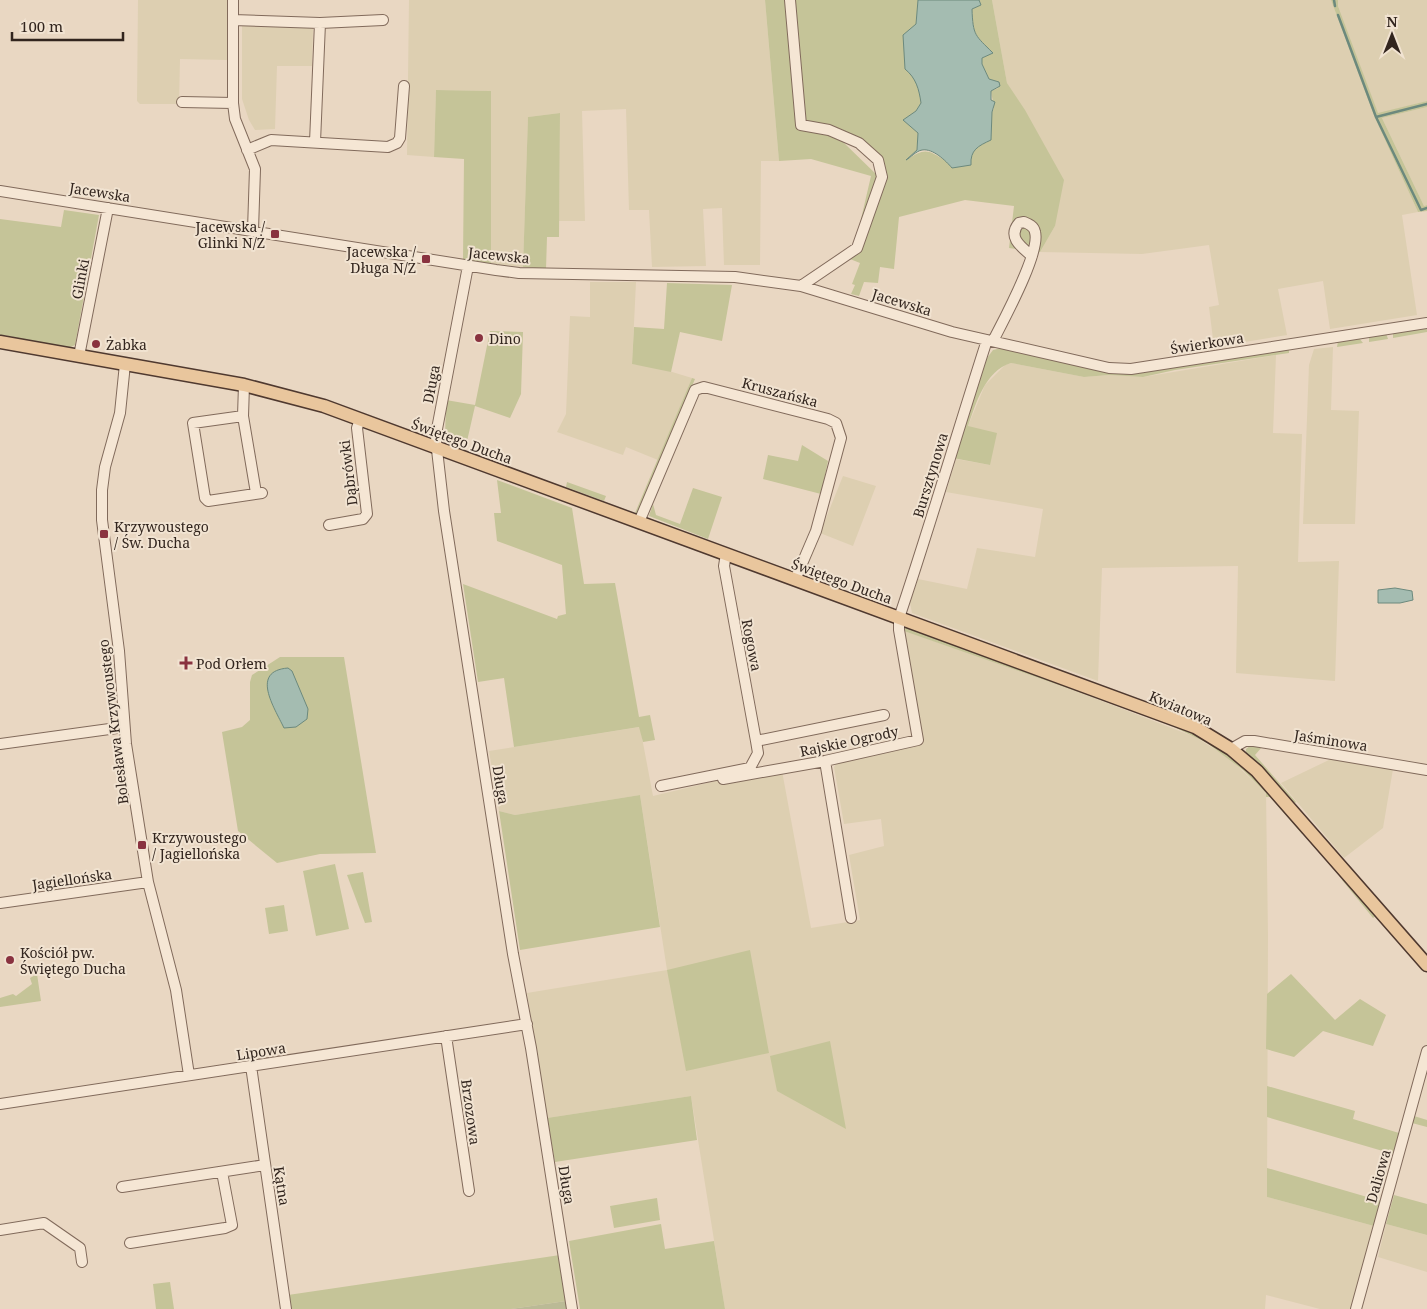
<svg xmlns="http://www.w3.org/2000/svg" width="1427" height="1309" viewBox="0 0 1427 1309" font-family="'Noto Serif',serif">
<rect width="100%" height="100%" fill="#e9d7c2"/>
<path fill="#ddcfb1" d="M138,0h90v60l-48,-1 -1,45h-39l-3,-3z
M409,0h356l14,161h-18l-1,104h-36l-2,-57 -19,1 3,57 -54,1 -3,-57h-20l-3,-101 -44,2 3,110h-26l1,-108 -32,4 -5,150 -32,-3v-173l-55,-1 -2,67 -27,-2z
M992,0h339l44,118 43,94 -16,3 15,100 -87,14 -7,-48 -45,8 9,46 -73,12 -5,-40 10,-2 -10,-60 -67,9 -102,-2 15,-26 -40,-129 -8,-14z
M1338,0h89v101l-49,13 -40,-108z
M242,23l71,5 -1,38h-35l-2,63 -20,1 -6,-10 -7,-21z
M1427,107v98l-3,1 -42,-88z
M590,282h46l-4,82 27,4 33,10 -34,82 -32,-13 -3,8 -66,-23 9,-18 4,-98 20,1z
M1333,347l-2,63 28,1 -4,113h-52l6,-159 5,-16z
M1276,355l-3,78 29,1 -4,128 41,-1 -4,120 -99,-8 2,-107 -136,2 -4,113 -186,-68 -2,-10 8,-24 49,10 10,-41 58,9 8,-48 -97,-17 10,-33 34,6 -22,-39 17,-41 20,-20 6,-2 73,14 25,-2 34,2z
M843,476l33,10 -23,60 -33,-13z
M901,630l144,49 150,58 33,20 38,36 2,143 -1,261 107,29 -23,83h-31l-54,-14 -1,14h-540l-34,-213 -144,22 -20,-125 140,-23 -27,-175 -125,20 -16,-4 -10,-60 151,-24 13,69 67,-16 62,-9 29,157 49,-8 -11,-65 35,-9 -3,-27 -37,5 -10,-57 6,-8 81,-17z
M1331,759l62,10 -10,59 -39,30 -63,-75z
M1386,1224l41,11v37l-49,-15z"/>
<path fill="#c5c498" d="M765,0h153l-6,74 7,15 2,14 -5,8 -12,9 14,13 -1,17 -11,10c19,-12 21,-11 40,1l24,-6 7,-9 14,-7 1,-27 2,-4 -3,-17 7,-3 1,-6 -10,-3 -7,-15v-6l10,-5c-17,-18 -19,-17 -20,-44l9,-4 -2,-5h13l15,83 18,27 39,70 -9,46 -15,26 -12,4 -5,-6 -14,-2 5,-42 -49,-6 -66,17 -5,52 -14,-2 -2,16 -14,-1 -5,14 -8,-2 4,-9 -3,-1 8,-21 -10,-4 9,-10 24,-72 -10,-26 -32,-11 39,38 -25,67 16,-69 -60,-17 -32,2z
M1331,0h7v6l40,107 49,-12v6l-45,11 42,88 3,-1v6l-9,1 -43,-94z
M436,90l55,1v173l-28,-4 1,-101 -30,-2z
M560,113l-1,124h-12l-1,32 -23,-2 5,-150z
M64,210l35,5 -24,130c-16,10 -56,-10 -75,-10v-116l61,8z
M667,283l65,2 -10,56 -42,-9 -9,40 -39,-8 2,-37 30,2z
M1427,326v6l-34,6v-6z
M490,331l33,1 -2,62 -11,24 -35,-12 -10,44 -16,-6 -4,-5 1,-39 29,5z
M1386,333l2,6 -19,3v-6z
M1359,338l4,5 -26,4 1,-6z
M1001,348l91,21 197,-21v5l-114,17 -32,7 -34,-2 -25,2 -73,-14c-26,8 -35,40 -43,63l29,7 -7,32 -37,-7 31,-96 9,-12z
M692,378l3,1 -57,136 -3,-2z
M802,445l26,16 -7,33 -58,-15 5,-24 30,6z
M497,480l75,28 12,76 31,-1 24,134 11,-2 5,25 -12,2 -4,-15 -125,20 -10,-69 -26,4 -15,-98 94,35 1,-3 8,-2 -4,-49 -65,-24 -3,-28h7z
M567,482l39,14 -2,5 -38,-14z
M693,488l29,9 -14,42 -59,-23 4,-12 3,11 24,9z
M902,626h5l186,67 3,5 -195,-68z
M280,657h64l32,196 -56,1 -43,9 -39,-32 -16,-99 20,-5 8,-7v-38l2,-7z
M1109,698l87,35 49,33 58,64 -1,4 -32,-37h-4v-4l-23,-23 -36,-27 -35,-17 -68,-25z
M1251,745l72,11v2l-61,-11 -7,8 41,47 -1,1 -49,-51v-3z
M640,795l20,132 -140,23 -21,-139 16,4z
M335,864l14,65 -33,7 -13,-65z
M363,872l9,50 -7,1 -18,-48z
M1345,878l32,37 -4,3 -31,-38z
M284,905l4,26 -19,3 -4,-26z
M750,950l19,103 -83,18 -19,-101z
M37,974l4,27 -41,6v-9l13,-4 3,2 16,-12 -2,-6z
M1291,974l44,46 25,-21 26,16 -13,31 -50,-15 -29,26 -28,-8 1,-55z
M830,1041l16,88 -69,-38 -7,-35z
M1267,1086l88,25 -2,8 46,14 -6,21 -126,-37z
M691,1096l6,44 -142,22 -8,-44z
M1414,1116l13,4v7l-15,-4z
M1267,1168l114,33 -7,25 -107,-29z
M1394,1195l33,9v31l-41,-11z
M657,1198l3,22 -46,8 -4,-22z
M661,1224l4,25 49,-8 11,68h-145l-11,-68z
M560,1255l6,46 -55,8h-221l-2,-14z
M170,1282l4,27h-18l-3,-25z"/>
<path fill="#bbba96" d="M566,1301l1,8h-56z"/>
<path fill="#a4bcb1" stroke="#6c897d" d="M918,0h61l2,5 -9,4c1,27 3,26 21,44l-11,5v6l7,15 10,3 1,4 -9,5v9l4,2 -3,10 -1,28c-13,6 -21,10 -20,25l-19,3c-6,-7 -19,-20 -30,-18 -6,1 -12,8 -16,10l11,-10 1,-17 -15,-13 13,-9 5,-8c-2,-14 -5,-25 -16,-34l-2,-34 13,-11z
M1395,588l17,3 1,9 -13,3h-22v-13z
M288,668l4,3 16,38 -1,10 -11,8 -12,1c-10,-21 -34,-57 4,-60z"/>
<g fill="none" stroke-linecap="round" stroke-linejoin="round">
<path stroke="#6c897d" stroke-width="2.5" d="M1334,0l1,6
M1338,15l38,102 45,93 6,-2
M1376,117l51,-13"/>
<defs>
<path id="minor" d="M233,0v103l2,16 20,50 -2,61
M790,0l11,125 28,5 30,13 19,17 4,17 -25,71 -56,38
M233,20l87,3 -5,119
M320,23l63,-3
M182,102l51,1
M247,150l24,-10 117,7 9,-4 3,-5 4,-52
M0,191l496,79 23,3 216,4 66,9 151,46 157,36 22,1 296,-46
M468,266l-31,163 -1,12 8,70 69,443 18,94 41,261
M993,341c10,-20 48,-89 42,-109 -1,-6 -6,-8 -11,-10l-5,1c-12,14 2,24 13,33
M79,356l29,-148
M125,364l-5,49 -15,54 -3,23v30l17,131 7,93 22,138 28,108 13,85
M244,385l-1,31 13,77
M243,416l-50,7 12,75 3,3 54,-8
M639,522l56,-132 9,-3 124,32 8,4 5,15 -25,93 -21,49
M329,525l34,-6 4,-5 -10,-86 3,-9
M726,554l-2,12 32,175 128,-26
M0,744l124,-17
M1231,749l14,-8h9l173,29
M825,761l26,157
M723,779l102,-18 93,-21 -19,-110v-12c31,-92 58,-185 88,-278
M661,786l89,-18 8,-15 -2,-12
M0,903l148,-21
M446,1036l23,155
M251,1066l35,243
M0,1104l527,-80
M122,1187l143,-22
M0,1230l44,-7 36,25 2,14
M130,1243l95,-15 7,-3 -10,-53
M1356,1309l71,-258"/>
<path id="major" d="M0,342l244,43 80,21 871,321 36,22 26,22 170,194"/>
</defs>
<use href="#minor" stroke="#816a5b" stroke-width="12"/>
<use href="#major" stroke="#4f392f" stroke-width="15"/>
<use href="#minor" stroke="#f5e6d4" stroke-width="10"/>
<use href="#major" stroke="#e9c69d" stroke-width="12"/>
</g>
<g fill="#89323f" stroke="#f1e3d1" stroke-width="2">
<rect x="270" y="229" width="10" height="10" rx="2.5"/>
<rect x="421" y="254" width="10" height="10" rx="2.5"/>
<circle cx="479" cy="338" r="5"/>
<circle cx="96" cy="344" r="5"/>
<rect x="99" y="529" width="10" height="10" rx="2.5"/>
<path d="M183.5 655.5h5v5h5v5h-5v5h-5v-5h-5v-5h5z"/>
<rect x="137" y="840" width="10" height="10" rx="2.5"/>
<circle cx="10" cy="960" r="5"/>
</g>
<g text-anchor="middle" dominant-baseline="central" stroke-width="4" stroke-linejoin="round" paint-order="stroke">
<g font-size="14" fill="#32251e" stroke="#f1e3d1">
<text transform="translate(100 192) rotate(9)">Jacewska</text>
<text transform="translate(499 255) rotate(6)">Jacewska</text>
<text transform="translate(80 279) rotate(-79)">Glinki</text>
<text transform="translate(902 302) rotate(17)">Jacewska</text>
<text transform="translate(1207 343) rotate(-9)">Świerkowa</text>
<text transform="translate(431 384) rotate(-79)">Długa</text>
<text transform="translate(780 392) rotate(15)">Kruszańska</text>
<text transform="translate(462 441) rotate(20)">Świętego Ducha</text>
<text transform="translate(348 473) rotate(-97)">Dąbrówki</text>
<text transform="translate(930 475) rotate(-73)">Bursztynowa</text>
<text transform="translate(842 581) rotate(20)">Świętego Ducha</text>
<text transform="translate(752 645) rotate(79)">Rogowa</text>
<text transform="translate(1181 708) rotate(23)">Kwiatowa</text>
<text transform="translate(113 722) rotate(-97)">Bolesława Krzywoustego</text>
<text transform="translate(1331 740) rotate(9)">Jaśminowa</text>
<text transform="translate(849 741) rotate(-12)">Rajskie Ogrody</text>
<text transform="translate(501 785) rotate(81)">Długa</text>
<text transform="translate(72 879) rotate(-8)">Jagiellońska</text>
<text transform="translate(261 1051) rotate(-9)">Lipowa</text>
<text transform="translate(471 1112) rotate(82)">Brzozowa</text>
<text transform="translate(1378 1176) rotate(-74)">Daliowa</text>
<text transform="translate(567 1185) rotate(81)">Długa</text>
<text transform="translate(282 1186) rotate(81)">Kątna</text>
</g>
<g font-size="14" fill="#32251e" stroke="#f1e3d1" text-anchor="start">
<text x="265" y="226" text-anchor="end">Jacewska /<tspan x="265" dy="16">Glinki N/Ż</tspan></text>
<text x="416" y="251" text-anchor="end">Jacewska /<tspan x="416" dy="16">Długa N/Ż</tspan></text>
<text x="489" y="338">Dino</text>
<text x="106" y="344">Żabka</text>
<text x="114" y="526">Krzywoustego<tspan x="114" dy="16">/ Św. Ducha</tspan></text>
<text x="196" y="663">Pod Orłem</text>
<text x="152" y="837">Krzywoustego<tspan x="152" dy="16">/ Jagiellońska</tspan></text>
<text x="20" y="952">Kościół pw.<tspan x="20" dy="16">Świętego Ducha</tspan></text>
</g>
</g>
<g transform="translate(1392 35)" stroke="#f1e3d1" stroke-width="4" paint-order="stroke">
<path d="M0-4L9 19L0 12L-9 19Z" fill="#32251e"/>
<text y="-8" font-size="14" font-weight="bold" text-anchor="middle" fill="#32251e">N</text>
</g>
<path d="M12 32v8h111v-8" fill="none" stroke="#32251e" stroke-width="2.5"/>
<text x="20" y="32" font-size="15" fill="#32251e" stroke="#f1e3d1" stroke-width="4" paint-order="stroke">100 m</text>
</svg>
